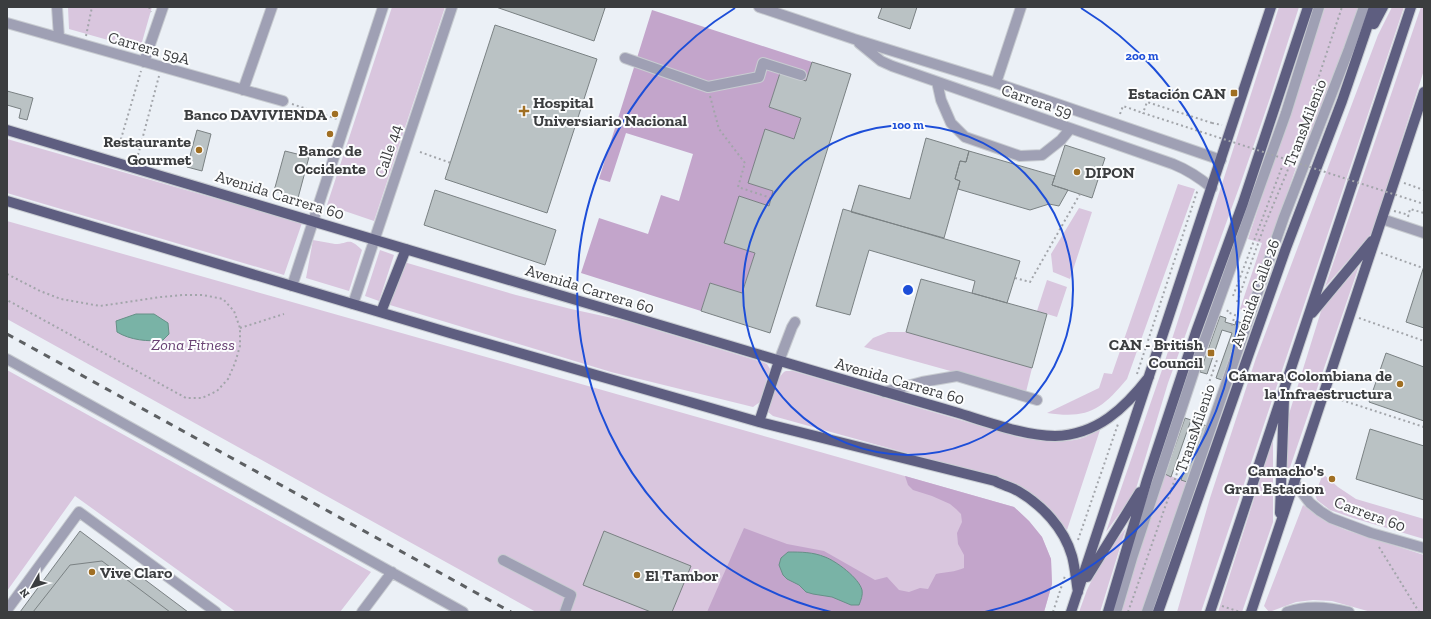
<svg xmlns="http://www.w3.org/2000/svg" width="1431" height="619" viewBox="0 0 1431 619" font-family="'Zilla Slab',serif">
<rect width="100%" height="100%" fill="#ebf0f6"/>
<path fill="#d9c6de" d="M68,7h84l-12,42 -71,-20z
M392,7h53l-71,214 -47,-16z
M1279,7h20l-29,91 -30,87 -72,198 -33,109 -29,40 57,-165z
M1325,7h34l-25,72 -35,80 -53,153 -6,-3 22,-66 -14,-4z
M1392,7h12l-203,605h-24l33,-114 46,-140 122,-323z
M1421,7h3v63l-52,163 -47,54z
M7,139l295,84 -18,52 -277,-82z
M1178,184l17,5 -68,190c-26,31 -39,40 -80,34l52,-25 5,-15 8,1z
M1079,208l13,4 -22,67 -17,-7 -2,-18z
M7,221l1007,286 15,14 13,16 9,22 1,25 -8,28h-508l-529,-293z
M313,240c7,1 15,3 22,4 14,0 13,-8 27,6l-13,41 -43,-13z
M380,250l14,5 -15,46 -14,-5z
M404,262l112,33 55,14 55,12 136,41 5,2 3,5 -10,33 -7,5 -8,-2 -134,-33 -221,-67z
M1359,266l-73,213 3,-65 33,-106z
M1047,280l20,7 -10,30 -20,-6z
M888,332h18l126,36 -6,24 -162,-45 9,-9z
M7,370l364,202 -31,40h-104l-161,-116 -68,95z
M786,371h7l225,66c20,3 48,8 67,0 5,-2 10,-5 15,-7l-33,100c-18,-23 -32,-35 -59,-49l-235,-65 -5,-4c1,-9 9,-38 18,-41z
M1273,439v83l-31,90h-24z
M1165,474l22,8 -22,60 -22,70h-23z
M1323,474l15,13 18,12 68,20v20l-71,-21 -23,-8 -13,-10 -2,-6z
M1303,505l22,16 21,9 78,25v57h-53l-39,-11 -19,-1 -17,2 -27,10 -5,-6z
M1126,528l-26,84h-21l8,-22 16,-33z"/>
<path fill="#c3a5cb" d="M652,10l160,52 -6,19 -26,-8 -11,34 32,11 -7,21 -28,-9 -17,53 24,8 -4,15 -30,-9 -15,46 31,10 -13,40 -32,-10 -9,28 -120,-38 18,-55 49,16 13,-39 18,6 14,-47 -67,-21 -16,49 -11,-3z
M905,476l109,31 15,14 13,16 9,22 1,25 -8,28h-337l37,-84 43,16 37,7 51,29 12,-3 12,13 10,2 11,-4 8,1 8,-15c10,-2 19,-2 28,-6v-13l-6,-11 -1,-11 5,-11 -1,-8 -5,-5 -6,-5 -18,-8 -19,-6 -5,-5z"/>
<path fill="#79b3a6" stroke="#669087" d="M136,314h18l14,9 1,11 -6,6c-15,2 -33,0 -46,-8l-1,-11z
M788,552c13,0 25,0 37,5 11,4 34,21 37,33 1,5 -1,10 -3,15h-8l-19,-8 -19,-3 -7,-2 -7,-7 -12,-6 -4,-4 -4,-10 2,-7z"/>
<path fill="#bac2c4" stroke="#7a8183" d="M496,7h106l3,1 -11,33z
M882,7h35l-7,22 -32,-11z
M495,25l102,34 -50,154 -102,-34z
M812,62l39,12 -81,259 -69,-22 9,-28 32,10 13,-40 -31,-10 15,-47 30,10 4,-15 -25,-8 17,-54 29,10 7,-21 -32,-11 11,-34 26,8z
M7,91l26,7 -6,22 -8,-2 2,-9 -14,-4z
M197,130l14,4 -9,37 -15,-4z
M926,138l43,13 -3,11 -6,-1 -5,18 5,2 -16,57 -93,-26 8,-27 51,14z
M1065,145l40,13 -13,40 -40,-13z
M285,151l24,6 -11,41 -24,-7z
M969,151l86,25 -3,9 16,5 -9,16 -10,-2 -19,6 -72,-21 2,-8 -5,-2 5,-18 6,1z
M435,190l121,40 -11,35 -121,-40z
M843,209l177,52 -13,42 -35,-10 3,-12 -106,-31 -19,65 -34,-9z
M1424,266v62l-18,-6z
M921,279l126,35 -15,54 -126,-36z
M1220,316l6,2 -1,4 10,3 1,-4 6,2 -20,57 -6,-2 16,-45 -10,-3 -15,44 -7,-2z
M1386,353l38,14v54l-55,-19z
M1185,418l6,2 -20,57 -6,-3z
M1201,424l6,2 -20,56 -6,-2z
M1370,429l54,17v54l-68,-21z
M80,531l108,81h-168z
M604,531l87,35 -19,46h-21l-68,-27z
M102,561l68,51h-137l37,-47z"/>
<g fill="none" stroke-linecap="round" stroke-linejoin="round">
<defs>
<path id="minor" d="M57,7l2,30
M759,7l95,32 142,44 225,77
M7,23l276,78
M859,43l22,18 11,5 281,98c15,6 27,14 39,24
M625,58l83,29 51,-10 4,-14 38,12
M144,62l19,-55
M937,82l4,18 10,23 14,14 55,19 22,-1 19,-15 9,-11
M996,83l25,-76
M243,90l29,-83
M1382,219l42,14
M292,286l91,-279
M353,304l99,-297
M7,359l456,253
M779,361l13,-34 3,-5
M884,392l38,-10 35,-6 80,24
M1294,482l16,21 10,8 11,7 40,15 53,15
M503,560l68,35 -6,17
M7,610l72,-98 137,100
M362,612l30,-40
M1116,612l16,-54 66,-199 88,-246 33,-106
M1147,612l137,-395 65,-168 15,-42
M1287,612c20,-7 42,-5 62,0"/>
<path id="major" d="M1374,24l9,-17
M7,130c250,74 500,149 750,224 66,20 132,39 198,58 30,9 69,24 100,24 42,-1 70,-28 94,-59
M7,201l443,132 309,89 236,59c7,4 16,6 23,10 24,14 46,37 54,65 3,11 4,24 6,36
M381,312l25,-63
M1312,313l60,-72
M759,422l20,-61
M1280,513l4,-114
M1087,577l53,-85
M1071,612l200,-605
M1108,612l39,-132 49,-148 47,-129 65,-196
M1158,612l128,-364 56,-147 32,-94
M1210,612l201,-605
M1251,612l173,-520"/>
</defs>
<use href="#minor" stroke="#c8ccd1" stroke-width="12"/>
<use href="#major" stroke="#c8ccd1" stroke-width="12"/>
<path stroke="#a2a5aa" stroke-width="2" stroke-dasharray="2 3" stroke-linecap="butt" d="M149,7l2,5
M86,36l6,-29
M710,96l9,33 26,34 -7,24 33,11
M292,104l45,15
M1120,114l3,-8 20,7
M1212,123l10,2
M118,149l23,-78
M420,152l31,11
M138,155l21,-79
M1404,183l20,7
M1394,211l15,4
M1408,217l2,-8 14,4
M1381,253l42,15
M7,274l33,17 21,8 39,7 61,-9 22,-2h20l20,4 11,12 6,17v18l-5,17 -7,16 -11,12 -15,7h-16l-179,-98
M1015,278l15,4 50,-88
M1233,296l52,-137
M1237,302l27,-75 23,-55 55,-165
M1228,310l-1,2 8,3 -4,13
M1359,318l65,23
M240,328l44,-14
M1137,374l61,-185
M1332,397l92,30
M1078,540l40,-116
M1379,547l40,65
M1222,606l18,6
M1053,612l12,-36
M1128,612l89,-252"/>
<use href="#minor" stroke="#9fa0b4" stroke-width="10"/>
<use href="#major" stroke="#5e5e80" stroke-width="10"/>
<path stroke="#5d6063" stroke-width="3" stroke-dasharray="7 7" stroke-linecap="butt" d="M7,334l504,278"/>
<path stroke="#a2a5aa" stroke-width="2" stroke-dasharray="2 3" stroke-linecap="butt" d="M1212,123l-65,-21 -4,11 281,91"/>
</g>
<g fill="none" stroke="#1d4ed8" stroke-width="2">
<circle cx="908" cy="290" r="165"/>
<path d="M831 612A331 331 0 0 1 735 8M1081 8A331 331 0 0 1 985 612"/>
</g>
<g fill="#a06f23" stroke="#fcfdfe" stroke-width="1.5">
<rect x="1230" y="89" width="8" height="8" rx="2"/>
<path d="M522 105h4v4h4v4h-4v4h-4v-4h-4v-4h4z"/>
<circle cx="335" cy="114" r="4"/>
<circle cx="330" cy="134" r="4"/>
<circle cx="199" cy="150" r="4"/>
<circle cx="1077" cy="172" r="4"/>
<rect x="1207" y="349" width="8" height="8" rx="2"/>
<circle cx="1400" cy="384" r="4"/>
<circle cx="1332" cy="479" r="4"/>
<circle cx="92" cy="572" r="4"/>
<circle cx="637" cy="575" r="4"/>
</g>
<g text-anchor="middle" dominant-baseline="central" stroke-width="4" stroke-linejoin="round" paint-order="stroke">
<g font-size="16" fill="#3b3d3f" stroke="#fcfdfe">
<text transform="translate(149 48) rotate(16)">Carrera 59A</text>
<text transform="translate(1037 101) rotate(19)">Carrera 59</text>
<text transform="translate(1305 123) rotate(-69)">TransMilenio</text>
<text transform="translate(388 151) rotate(-72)">Calle 44</text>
<text transform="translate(280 195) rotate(17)">Avenida Carrera 60</text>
<text transform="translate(590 289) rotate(17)">Avenida Carrera 60</text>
<text transform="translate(1255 293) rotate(-70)">Avenida Calle 26</text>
<text transform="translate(900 381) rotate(16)">Avenida Carrera 60</text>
<text transform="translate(1195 428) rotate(-71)">TransMilenio</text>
<text transform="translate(1370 514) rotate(20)">Carrera 60</text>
</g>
<g font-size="16" font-weight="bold" fill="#3b3d3f" stroke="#fcfdfe" text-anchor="end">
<text x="1226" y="93">Estación CAN</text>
<text x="533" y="102" text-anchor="start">Hospital<tspan x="533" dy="18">Universiario Nacional</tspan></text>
<text x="327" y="114">Banco DAVIVIENDA</text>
<text x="191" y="141">Restaurante<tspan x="191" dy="18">Gourmet</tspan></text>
<text x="330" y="150" text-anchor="middle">Banco de<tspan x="330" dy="18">Occidente</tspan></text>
<text x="1085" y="172" text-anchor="start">DIPON</text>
<text x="1203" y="344">CAN - British<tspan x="1203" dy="18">Council</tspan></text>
<text x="1392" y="375">Cámara Colombiana de<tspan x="1392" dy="18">la Infraestructura</tspan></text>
<text x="1324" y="470">Camacho's<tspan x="1324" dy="18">Gran Estacion</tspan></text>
<text x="100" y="572" text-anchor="start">Vive Claro</text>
<text x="645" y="575" text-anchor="start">El Tambor</text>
</g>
<g font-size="16" font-style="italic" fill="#694173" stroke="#fcfdfe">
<text x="193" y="344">Zona Fitness</text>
</g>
</g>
<circle cx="908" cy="290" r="6" fill="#1d4ed8" stroke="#fcfdfe" stroke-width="2"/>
<g font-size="12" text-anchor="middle" font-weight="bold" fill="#1d4ed8" stroke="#fcfdfe" stroke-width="4" stroke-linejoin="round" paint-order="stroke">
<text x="1142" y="60">200 m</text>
<text x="908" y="129">100 m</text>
</g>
<rect width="1431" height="619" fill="none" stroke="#3b3d3f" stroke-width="16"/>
<g transform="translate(32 587) rotate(231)" stroke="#fcfdfe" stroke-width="3" paint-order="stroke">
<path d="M0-3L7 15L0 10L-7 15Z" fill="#3b3d3f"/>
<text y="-6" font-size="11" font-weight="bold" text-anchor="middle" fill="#3b3d3f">N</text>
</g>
</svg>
